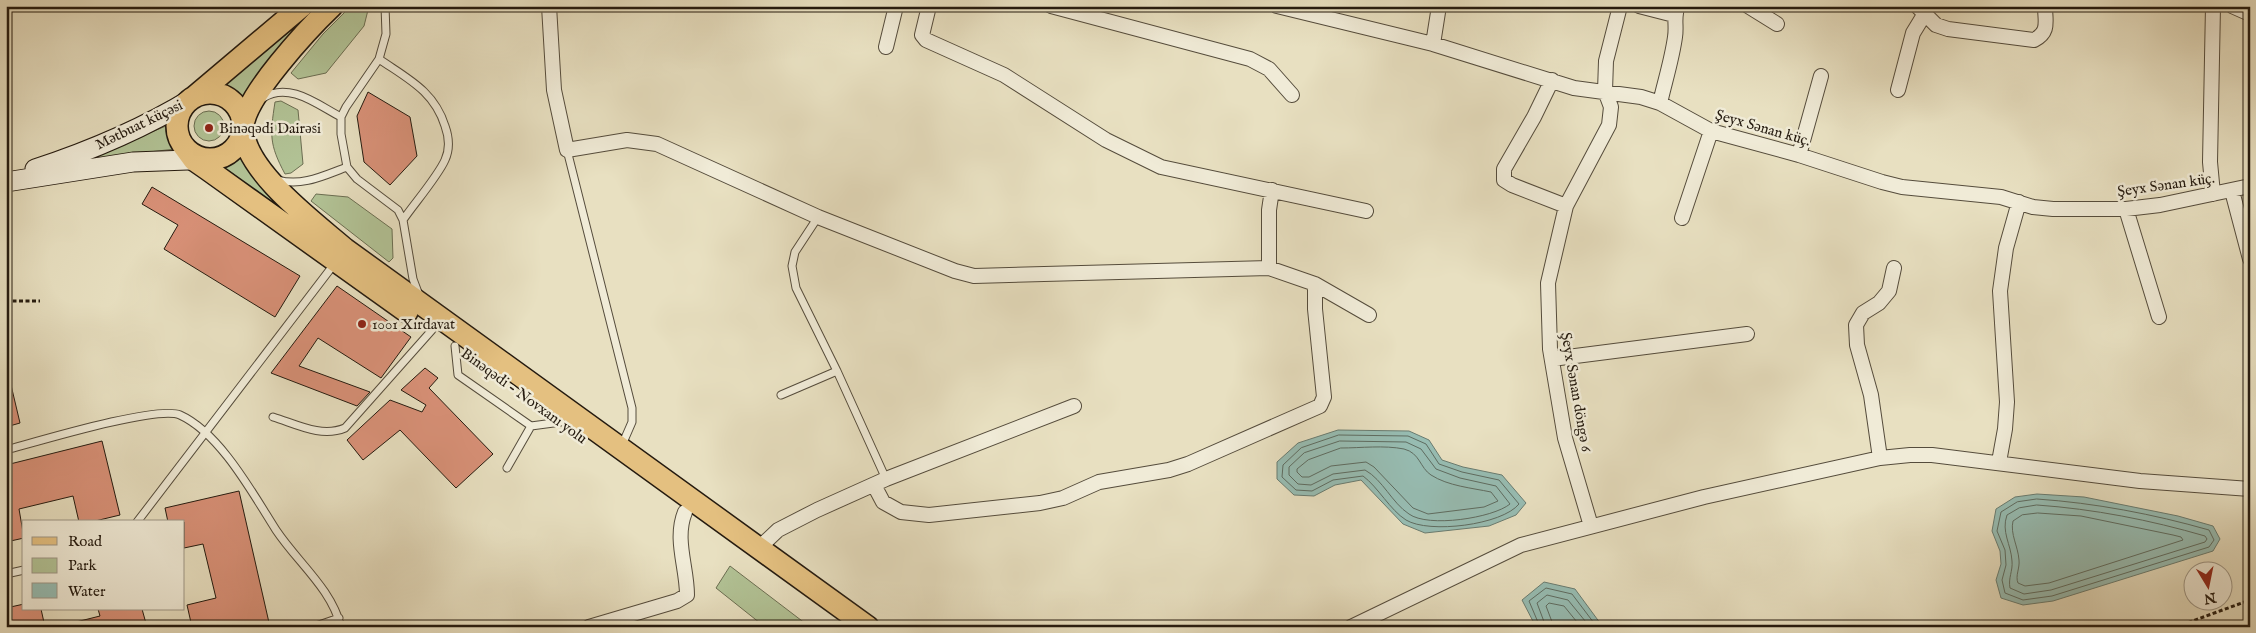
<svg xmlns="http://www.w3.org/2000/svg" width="2256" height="633" viewBox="0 0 2256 633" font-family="'IM FELL English',serif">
<rect width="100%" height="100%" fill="#e8e0c1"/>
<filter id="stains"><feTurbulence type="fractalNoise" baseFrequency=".004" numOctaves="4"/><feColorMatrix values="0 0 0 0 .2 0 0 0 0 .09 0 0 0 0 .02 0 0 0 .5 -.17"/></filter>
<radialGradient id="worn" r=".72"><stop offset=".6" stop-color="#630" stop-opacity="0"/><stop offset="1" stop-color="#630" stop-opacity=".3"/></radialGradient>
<path fill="#b2c396" stroke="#6b6e52" d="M351,6h18l-5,20 -38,47 -28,6 -7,-6 32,-39z
M303,20l-60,85 -13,-13 -8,-4z
M281,101l17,9 5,54 -12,9 -6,1c-16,-30 -15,-39 -10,-72z
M194 126a15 15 0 1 1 30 0a15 15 0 1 1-30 0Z
M166,126l4,15 5,8 -35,4 -71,13z
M241,153l67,77 -84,-63 11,-7z
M316,194l32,3 44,32 1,29 -4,4 -78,-61z
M730,566l80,61h-45l-49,-39z"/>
<path fill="#97bdb3" stroke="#697c71" d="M1338,430l71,1 20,9 13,20 21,7 39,8 24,28 -10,12 -27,11 -64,7 -22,-9 -42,-44 -26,5 -21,11 -20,-1 -17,-16v-17l21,-19z
M2037,494l47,3 94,19 35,10 7,13 -7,12 -160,50 -30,4 -22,-7 -5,-18 5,-16 -1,-13 -8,-20 4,-22 19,-12z
M1544,582l31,7 28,38h-67l-14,-27z"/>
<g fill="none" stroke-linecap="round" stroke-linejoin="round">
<path stroke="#5e6c61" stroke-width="1" d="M1339,435l69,1 18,8 13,20 23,8 37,8 20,24c-17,21 -90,30 -113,16 -16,-10 -28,-33 -43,-44l-30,4 -21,11 -16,-1 -14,-13 1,-12 18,-17z
M1340,441l66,1 15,7 15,20 24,9 36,8 14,18c-17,14 -82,24 -101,10 -17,-11 -26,-34 -44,-44l-32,4 -22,11 -13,-1 -9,-9v-8l15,-14z
M1341,448c20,0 43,-3 63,1 16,4 16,19 27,26 17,11 41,13 60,17l7,9 -14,6 -56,7 -15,-6 -39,-41 -8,-5 -35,4 -22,11h-7l-5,-5v-3l11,-9z
M2037,499c58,4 116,15 172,31l5,10 -5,7 -157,49 -29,4 -18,-7 -3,-13 4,-15 -1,-15 -8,-19 4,-19 16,-10z
M2037,505c57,4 113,15 168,31l2,3 -2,3 -154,48 -27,4 -14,-6c-2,-10 3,-17 2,-27 -1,-17 -11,-29 -5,-46l12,-7z
M2038,513l43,3 92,19 8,2 2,3 -134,43 -24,3 -7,-3c-3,-7 2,-15 1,-23 -1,-14 -9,-26 -6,-39l9,-6z
M1540,627l-11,-26 17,-13 26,6 25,33
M1546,627l-9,-24 10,-8 21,5 22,27
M1554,627l-8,-21 3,-3 15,3 17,21"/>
</g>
<path fill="#d99178" stroke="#241a0f" d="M368,92l42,25 7,39 -27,29 -26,-23 -7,-46z
M152,187l148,89 -25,41 -111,-68 14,-24 -36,-21z
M337,286l74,51 -30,41 -63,-40 -19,28 71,26 -13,14 -86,-33z
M425,368l13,10 -9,10 64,66 -37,34 -56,-58 -37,30 -16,-20 43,-40 32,12 4,-7 -25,-15z
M11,385l9,38 -14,4v-41z
M102,441l18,74 -29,7h-12l-6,-26 -54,13 5,29 -18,4v-77z
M239,491l31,136h-78l-5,-22 29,-7 -13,-54 -19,4v-26h-16l-3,-14z
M24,604v5h17l4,18h-39v-19z
M98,609h44l5,18h-70l-1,-5 24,-6z"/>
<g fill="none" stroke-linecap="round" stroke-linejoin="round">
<defs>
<path id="lane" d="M385,6l1,28 -7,25 -33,48 -5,10v17l6,33 10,12 41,31 5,10 10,59 6,16
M379,59c29,20 55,32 66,67 4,11 5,23 0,34 -7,16 -31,44 -42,60
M263,98c26,-17 55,7 78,19
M567,150l65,258v14l-10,23
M278,180c24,7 47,-5 69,-13
M818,217l-23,35 -3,14 4,22 41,83 49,108
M455,346l3,29 73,51 30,-4
M781,395l56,-24
M273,417c23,7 48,21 72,11l87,-98
M6,450c30,-8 151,-45 174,-35 40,18 73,79 96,115 22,33 55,58 65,97
M507,468l24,-42
M137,522l198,-259
M6,574l18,-4
M313,627l26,-9"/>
<path id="street" d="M549,6l5,84 13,60 60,-10 30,4 161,73 137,54 19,5 295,-8 46,16 54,31
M929,6l-7,29 4,5 78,35 102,65 55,27 205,44
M1051,6l199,53 19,10 23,26
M1277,6l156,38 141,44 67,9 19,6 51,28 88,24 83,27 20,5 99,10 32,10 20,2h73l34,-4 90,-19
M1639,6l35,9
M1748,6l29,18
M1917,6l19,19 12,4 86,11c16,-8 11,-19 11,-34
M2232,6l18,8
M1433,44l6,-38
M886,47l10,-41
M1552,80l-18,37 -30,52v11l8,5 54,21
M1898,90l15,-57 11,-18
M1660,103c5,-22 12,-44 15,-66 2,-12 -2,-20 3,-31
M1799,155l22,-79
M2232,191l18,68
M2213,194l-3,-32 3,-156
M2126,209l33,108
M1682,218l29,-87
M1269,268v-58l3,-20
M1552,359l195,-25
M1880,458l-9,-63 -14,-50 -1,-20 7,-12 16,-10 10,-12 5,-23
M1999,462l6,-33 2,-27 -7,-111 6,-43 13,-46
M874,485l9,17 18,10 28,3 111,-12 23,-5 36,-16 70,-12 19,-6 132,-58 4,-9 -9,-88v-25
M1591,526l-26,-88 -15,-89 -2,-66 18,-77 43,-81 2,-18 -6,-16 1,-30 14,-55
M759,548l19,-18 39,-20 69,-31 188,-73
M589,627l88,-26 10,-6c0,-28 -13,-56 -2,-83
M1351,627l170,-82 183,-48 176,-39 30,-3h22l208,26 110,8"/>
<path id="secondary" d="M35,169c55,-18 109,-41 158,-71
M6,182l127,-20 82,-3"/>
<path id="primary" d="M332,6c-22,21 -89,92 -89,122 1,43 72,95 102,121l523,378
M177 126a33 33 0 1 1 66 0a33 33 0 1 1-66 0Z
M193,98l109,-92
M183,145l11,15 13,9 200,143"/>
</defs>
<use href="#lane" stroke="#554c3c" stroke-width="9"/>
<use href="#street" stroke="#554c3c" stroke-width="16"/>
<use href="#secondary" stroke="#241a0f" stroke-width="21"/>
<use href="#primary" stroke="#241a0f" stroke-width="24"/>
<path stroke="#241a0f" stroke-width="3" stroke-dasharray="4 2.5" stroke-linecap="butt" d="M6,301h34
M2176,627l74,-27"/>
<use href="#lane" stroke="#f0ebd7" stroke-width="7"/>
<use href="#street" stroke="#f0ebd7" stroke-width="14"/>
<use href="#secondary" stroke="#f0ebd7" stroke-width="19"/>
<use href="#primary" stroke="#e4c080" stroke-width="21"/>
</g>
<g fill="#8f2418" stroke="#f0ebd7" stroke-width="2">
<circle cx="209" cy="128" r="5"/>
<circle cx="362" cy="324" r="5"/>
</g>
<g text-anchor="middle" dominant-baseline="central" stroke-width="5" stroke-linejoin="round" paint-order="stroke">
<g font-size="15" fill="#241a0f" stroke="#f0ebd7">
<text transform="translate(139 125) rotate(-26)">Mətbuat küçəsi</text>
<text transform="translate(1763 128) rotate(16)">Şeyx Sənan küç.</text>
<text transform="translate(2166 185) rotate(-8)">Şeyx Sənan küç.</text>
<text transform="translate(1576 392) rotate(80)">Şeyx Sənan döngə 6</text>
<text transform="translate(524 396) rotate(36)">Binəqədi - Novxanı yolu</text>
</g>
<g font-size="15" fill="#241a0f" stroke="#f0ebd7" text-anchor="start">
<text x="219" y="128">Binəqədi Dairəsi</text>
<text x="372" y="324">1001 Xırdavat</text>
</g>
</g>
<rect width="2256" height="633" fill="none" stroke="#e8e0c1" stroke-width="25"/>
<rect x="8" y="8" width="2241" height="618" fill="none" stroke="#241a0f" stroke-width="2.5"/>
<rect x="12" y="12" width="2231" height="608" fill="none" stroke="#241a0f"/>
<rect x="22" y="520" width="162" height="90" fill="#f0ebd7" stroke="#9e9787"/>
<rect x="32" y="537" width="25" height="8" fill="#e4c080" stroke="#9e9787"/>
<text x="68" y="546" font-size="15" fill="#241a0f">Road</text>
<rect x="32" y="558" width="25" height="15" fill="#b2c396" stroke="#9e9787"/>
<text x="68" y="570" font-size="15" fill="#241a0f">Park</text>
<rect x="32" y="583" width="25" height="15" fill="#97bdb3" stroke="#9e9787"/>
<text x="68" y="596" font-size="15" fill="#241a0f">Water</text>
<g transform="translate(2208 586) rotate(170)"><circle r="24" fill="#f0ebd7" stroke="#9e9787"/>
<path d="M0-4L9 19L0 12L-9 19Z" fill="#8f2418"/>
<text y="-8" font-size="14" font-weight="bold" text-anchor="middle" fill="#241a0f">N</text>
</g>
<rect width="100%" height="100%" filter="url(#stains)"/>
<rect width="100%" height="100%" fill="url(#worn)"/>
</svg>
